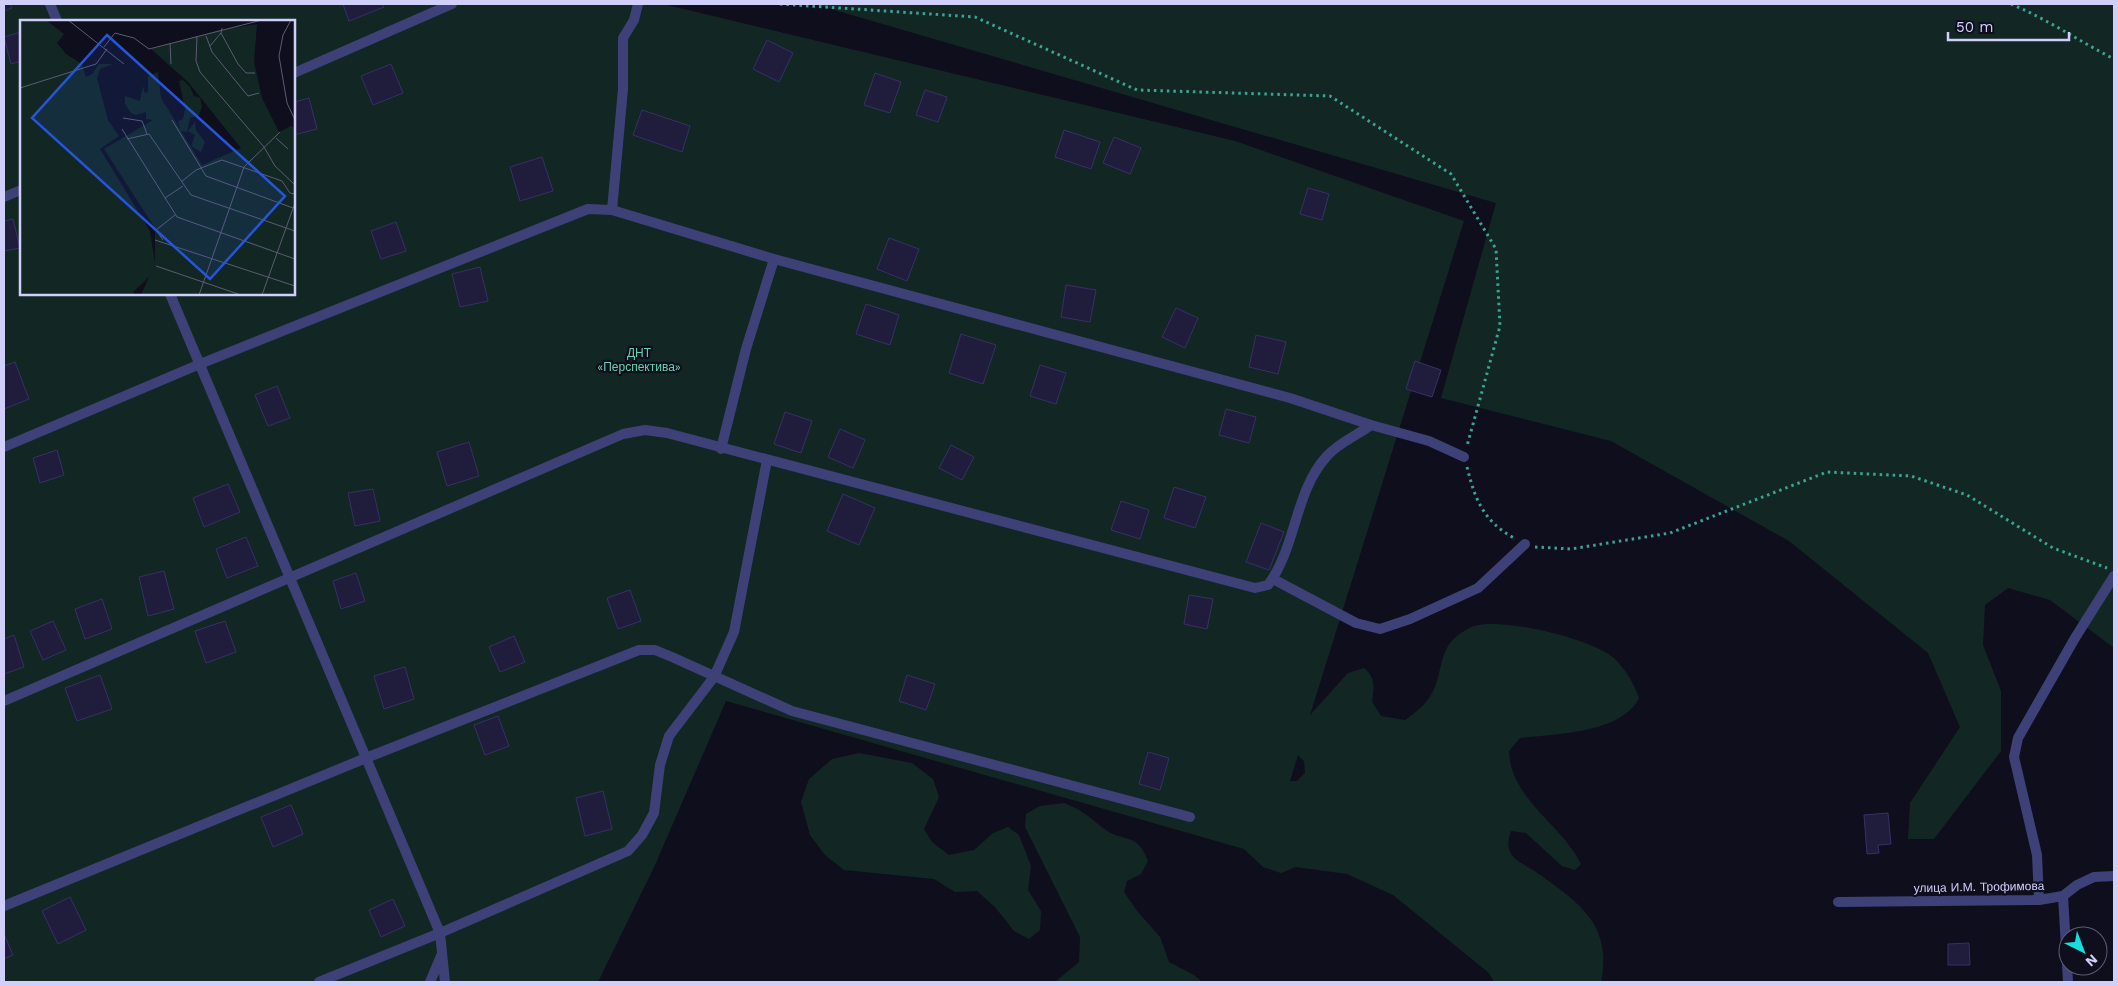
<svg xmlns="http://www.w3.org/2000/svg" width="2118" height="986" viewBox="0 0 2118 986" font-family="'Work Sans',sans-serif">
<rect width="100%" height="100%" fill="#0f0e1d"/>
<path fill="#122724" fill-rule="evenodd" d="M4,4h659l572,137 229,80 -154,494 38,-42 16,-5c12,10 10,19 8,34l9,14 24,4c13,-9 24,-18 30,-33 7,-18 6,-39 22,-51 5,-4 12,-8 17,-10 28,-9 121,13 141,33 11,11 19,25 24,39 -17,35 -83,36 -119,40l-11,13c1,48 53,73 72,113l-6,6 -13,-4 -36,-33 -15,-2c-3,9 -4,14 0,23 4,7 18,13 25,18 42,30 77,52 65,110h-107l-5,-9 -96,-78 -46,-21 -51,-7 -15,6 -18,-6 -19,-18 -518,-148 -71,164 -57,117h-594zM21,21h273v273h-273zM1298,755l6,6 1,12 -8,8h-7z
M814,4h1300v644l-64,-48 -42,-12 -23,17 -2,40 18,46v60l-67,88h-26l2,-36 50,-76 -32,-74 -139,-112 -178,-100 -170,-43 55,-195z
M859,753l53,10 21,16 6,18 -15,32 8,13 17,13 25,-5 19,-17 15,-6 11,8 12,31 -3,24 13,21 -1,19 -11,9 -15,-8 -19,-24 -18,-16 -22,1 -21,-13 -90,-9 -19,-15 -15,-20 -9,-33 8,-23 23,-20z
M1064,803c21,8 25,15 42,27 19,13 31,2 42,31l-7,13 -14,7 -3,11 13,19 23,26 9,25 25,13 8,7h-147l24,-20 1,-25 -55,-110 1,-13 14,-8z"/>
<path fill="#201c3c" stroke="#363066" d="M4,4h6l2,4 -8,3z
M343,4h39l2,3 -35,14z
M21,32v29l-10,3 -7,-27z
M767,40l26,13 -14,29 -26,-13z
M391,64l12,29 -30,12 -12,-29z
M875,73l26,9 -11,31 -26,-8z
M925,90l22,7 -9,25 -22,-7z
M309,98l8,31 -23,6v-33z
M642,110l48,16 -8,26 -49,-17z
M1064,130l36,12 -9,27 -36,-12z
M1114,137l27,11 -11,26 -27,-11z
M542,157l11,34 -33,10 -10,-34z
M1308,188l21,6 -7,26 -22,-6z
M13,219l7,29 -16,3v-30z
M396,222l10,29 -25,8 -10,-28z
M889,238l30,11 -12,32 -30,-12z
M480,267l8,34 -28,6 -8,-33z
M1066,285l30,5 -6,32 -29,-5z
M866,304l33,11 -9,30 -34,-11z
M1176,308l22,10 -13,30 -23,-11z
M961,334l35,11 -13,39 -34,-11z
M1256,335l30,7 -8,32 -29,-7z
M1415,361l26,9 -9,27 -26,-8z
M15,362l14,37 -25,10v-43z
M1040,365l26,8 -10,31 -26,-8z
M277,386l13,32 -22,8 -13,-31z
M1226,409l30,8 -7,26 -30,-8z
M785,412l27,9 -11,32 -27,-9z
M840,429l25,11 -12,28 -25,-11z
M469,442l10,34 -32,10 -10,-34z
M951,445l23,12 -12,23 -23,-12z
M57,450l7,25 -24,8 -7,-25z
M228,484l12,28 -36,15 -11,-29z
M1174,487l32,10 -11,31 -31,-10z
M373,489l7,32 -25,5 -7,-33z
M843,494l32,14 -16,37 -32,-14z
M1121,501l28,9 -9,29 -29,-9z
M1261,523l23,9 -15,38 -23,-8z
M246,537l12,29 -31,12 -11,-29z
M164,571l10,38 -26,7 -9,-39z
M356,573l9,28 -24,8 -8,-28z
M630,590l11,31 -23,8 -11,-31z
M1189,595l24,4 -6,30 -23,-5z
M102,599l10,30 -27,10 -10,-30z
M53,621l13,29 -23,10 -13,-29z
M225,621l11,31 -30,11 -11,-32z
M14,635l10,32 -20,7v-35z
M514,636l11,26 -25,10 -11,-25z
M405,667l9,32 -30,10 -10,-33z
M100,675l12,34 -35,12 -12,-33z
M907,675l28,9 -9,26 -27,-9z
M498,716l11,30 -24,9 -11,-30z
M1148,752l21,6 -9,32 -21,-6z
M603,791l9,38 -27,7 -9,-38z
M291,805l12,29 -30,13 -12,-30z
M1888,813l3,31 -13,1 1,8 -12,1 -3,-39z
M70,897l16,33 -28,14 -16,-33z
M393,899l12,27 -24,11 -12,-27z
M4,934l9,21 -9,4z
M1969,943l1,22h-22v-21z"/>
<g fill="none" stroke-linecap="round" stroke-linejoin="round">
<path stroke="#39a493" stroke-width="3" stroke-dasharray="2.5 4" stroke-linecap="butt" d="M780,4l195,13 162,73 193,6 121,78 45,75 4,77 -33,120
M2011,4c36,15 68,37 103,55
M1467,467c8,32 16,54 47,71
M1535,547l36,2 99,-16 157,-61 84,4 56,19 86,53 54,20"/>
<path stroke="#3e4178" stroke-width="10" d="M50,4l7,17
M294,73l158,-69
M4,197l17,-7
M612,210l11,-121v-51l11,-18 4,-16
M170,294l270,639 5,49
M4,447l196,-83 388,-155 24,1 162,49 516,139 81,27 58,16 35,16
M721,449l25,-100 28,-90
M1273,579l83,44 24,6 30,-10 68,-31 47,-44
M4,701l619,-267 22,-4 22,3 588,155 13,-3c29,-39 26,-93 59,-129 11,-13 31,-21 44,-31
M2063,896l5,86
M2039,900l-2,-45 -23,-98 4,-19 57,-100 39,-62
M1838,902l201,-2 24,-4 14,-11 17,-8 20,-1
M4,906l362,-148 273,-108h16l17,7 120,54 398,106
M319,982l121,-49 188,-82 14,-16 12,-22 6,-48 9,-29 45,-59 20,-45 33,-172
M430,982l11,-26"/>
</g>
<g text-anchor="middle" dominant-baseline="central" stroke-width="4.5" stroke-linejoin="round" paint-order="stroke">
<g font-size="12" fill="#64d2ac" stroke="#0f0e1d">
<text x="639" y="353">ДНТ<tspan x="639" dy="14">«Перспектива»</tspan></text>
</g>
<g font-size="12" fill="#d0cffa" stroke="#0f0e1d">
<text transform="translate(1979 887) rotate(-1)">улица И.М. Трофимова</text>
</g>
</g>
<g transform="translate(20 20)">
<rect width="275" height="275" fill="#0f0e1d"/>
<path d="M0,0h26l18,14 -7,9 9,11 16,10 4,13 6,-3 7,-10h14l-13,5 -3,9 11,42 11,16 -19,13 50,82 5,32v-35l-51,-79 49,-29 -7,-1v-7l-10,3 -5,-2 -6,-9v-8l15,5 3,-15 2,7 3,-1v-16l10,-4 3,26 20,32 -3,-9 5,-2 2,-10 -6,-28 4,-1 7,7 4,9 6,2 2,9 -3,8 -9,3 -3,14 -6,-1 21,34 39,-17 -53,-66 -37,-33 68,-19 38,-6 -3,38 8,36 17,34 12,-6 4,2v167h-154l8,-18 -16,15 2,3h-115zM175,102l1,8 9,12 -4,10 -10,-6 4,-11 -7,-4z" fill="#122724"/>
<path fill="none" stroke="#5c5b75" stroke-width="1" d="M48,0l56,44M271,0l-8,15 -4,21 8,47 8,17M202,8l-1,5 17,31 8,9h9M177,16l-1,25 4,11 64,75 11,19 20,19M186,16l6,16 36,44 11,-3M150,23l1,21M190,26l11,-13M84,27l11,-14 19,5 15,11 113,-29M0,68l76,-24 11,-15M103,98l19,3 5,13M152,100l34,56 87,32M102,109l55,88 118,42M256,118l12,11M107,119l22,-5 42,61 104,36M226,145l34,-33M161,162l15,-12 26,-10 60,21 8,12 5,1M145,178l18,-12M135,220l140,46M143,220l-7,-10 19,-15M136,246l85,29M179,275l45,-128 9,-9M242,275l33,-92"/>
<path fill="#2654da" fill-opacity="0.15" stroke="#2654da" stroke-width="2.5" d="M87,15l178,161 -75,83 -178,-161z"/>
<rect width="275" height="275" fill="none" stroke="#d0cffa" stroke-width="2.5"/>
</g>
<rect width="2118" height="986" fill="none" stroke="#d0cffa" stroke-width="10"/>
<g transform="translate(2083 951) rotate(138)"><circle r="24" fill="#0f0e1d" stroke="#5c5b75"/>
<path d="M0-4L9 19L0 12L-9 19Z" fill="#17ddde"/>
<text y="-8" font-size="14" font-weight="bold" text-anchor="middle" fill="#d0cffa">N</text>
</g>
<path d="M1948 32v8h121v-8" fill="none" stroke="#d0cffa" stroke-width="2.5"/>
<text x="1956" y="32" font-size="15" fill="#d0cffa" stroke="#0f0e1d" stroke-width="4" paint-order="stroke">50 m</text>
</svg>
